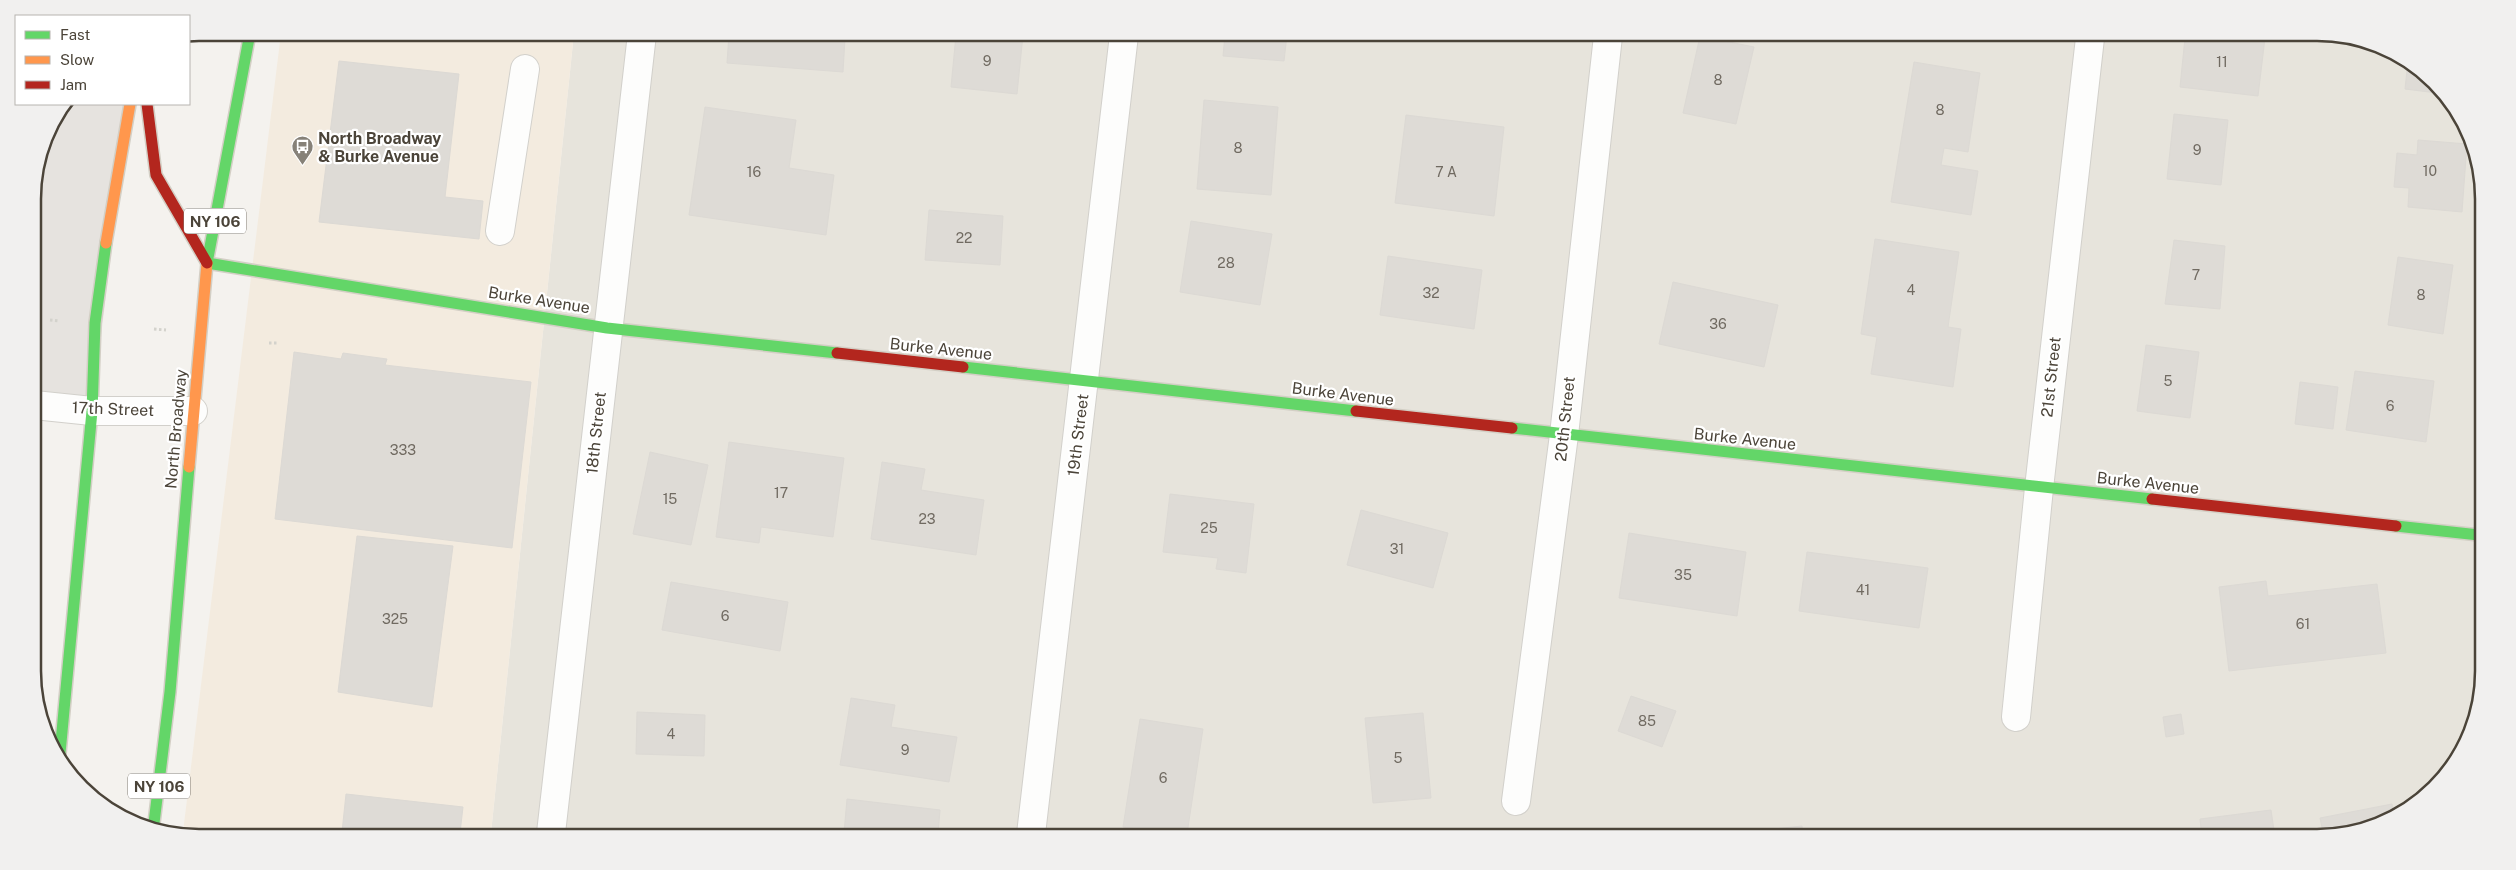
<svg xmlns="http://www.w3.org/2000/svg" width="2516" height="870" viewBox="0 0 2516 870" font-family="'Public Sans',sans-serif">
<rect width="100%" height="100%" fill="#f4f2ee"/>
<path fill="#e7e4dc" d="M574,33l1787,5 40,17 41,34 38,78 -2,548 -23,49 -36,39 -38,22 -53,12 -1837,-4z"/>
<path fill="#f3ebdf" d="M281,33h293l-83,800 -308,-1z"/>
<path fill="#e6e3df" d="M66,104h63l-37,307 -58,-7 -1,-216 12,-53z"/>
<path fill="#dedbd6" stroke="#dcd9d4" d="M729,34h64l52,4 -2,34 -116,-9z
M956,35h67l-6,59 -66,-7z
M1225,35h62l-3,26 -61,-5z
M1700,36l54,11 -18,77 -53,-11z
M2185,38h80l-7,58 -78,-9z
M339,61l120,13 -14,123 38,4 -4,38 -160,-17z
M2408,61l34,28 3,5 -40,-5z
M1914,62l66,11 -12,79 -24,-4 -3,17 37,6 -7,44 -80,-13z
M1204,100l74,7 -7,88 -74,-6z
M705,107l91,13 -7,48 45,7 -8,60 -137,-20z
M2174,114l54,6 -7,65 -54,-6z
M1406,115l98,12 -10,89 -99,-13z
M2418,140l49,4 -5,68 -54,-5 1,-19 -15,-1 3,-34 20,2z
M929,210l74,6 -3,49 -75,-5z
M1191,221l81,13 -12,71 -80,-13z
M1875,239l84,13 -11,75 13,2 -8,58 -82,-13 6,-37 -16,-3z
M2174,240l51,6 -5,63 -55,-5z
M1388,256l94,14 -8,59 -94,-14z
M2398,257l55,8 -10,69 -55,-9z
M1673,282l105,23 -14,62 -105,-23z
M2146,345l53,7 -9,66 -53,-7z
M294,352l47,7 2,-6 44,6 -2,6 146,17 -19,166 -237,-29z
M2355,371l79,10 -8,61 -80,-12z
M2300,382l38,5 -5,42 -38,-5z
M729,442l115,16 -11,79 -72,-10 -2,16 -43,-6z
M650,452l58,13 -17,80 -58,-11z
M882,462l43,7 -4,21 63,10 -8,55 -105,-16z
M1170,494l84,10 -8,69 -30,-4 2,-11 -55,-6z
M1361,510l87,23 -15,55 -86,-23z
M1629,533l117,19 -9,64 -118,-18z
M357,536l96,10 -21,161 -94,-15z
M1807,552l121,16 -9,60 -120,-17z
M2266,581l2,15 109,-12 9,69 -157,18 -10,-84z
M671,582l117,20 -8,49 -118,-21z
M1631,696l45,15 -14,36 -44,-16z
M851,698l44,7 -4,22 66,10 -8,45 -109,-17z
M637,712l68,3 -1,41 -68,-2z
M1423,713l8,85 -58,5 -8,-85z
M2181,714l3,20 -18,3 -3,-20z
M1140,719l63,10 -16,105h-19l-45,-7z
M346,794l117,13 -3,26 -118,-1z
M847,799l93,11 -2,24 -94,-1z
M2392,804l2,13 -13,8 -57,12 -4,-19z
M2271,810l4,27h-73l-2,-18z
M1802,826l1,10h-95z"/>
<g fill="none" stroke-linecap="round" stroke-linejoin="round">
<defs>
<path id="street" d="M500,231l25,-162
M34,405l58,6h101
M2016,717l23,-229 51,-450
M1516,801l48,-366 44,-399
M551,833l91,-799
M1031,834l93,-799"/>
<path id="fast" d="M207,263l400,65 230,25
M207,263l43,-230
M963,367l393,44
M1512,428l640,71
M2396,526l83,9
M60,753l32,-342 3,-88 11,-80
M153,831l17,-139 19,-225"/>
<path id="slow" d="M106,243l24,-139
M189,467l18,-204"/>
<path id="jam" d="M147,104l9,71 51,88
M837,353l126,14
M1356,411l156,17
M2152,499l244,27"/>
</defs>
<use href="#street" stroke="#d2d0cb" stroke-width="30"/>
<use href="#fast" stroke="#d3cfc5" stroke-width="14"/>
<use href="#slow" stroke="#d3cfc5" stroke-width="14"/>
<use href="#jam" stroke="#d3cfc5" stroke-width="14"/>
<path stroke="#d3d2cc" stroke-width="3" stroke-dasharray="2.5 2.5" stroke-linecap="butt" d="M50,320l9,1
M154,329l12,1
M269,343h9
M37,345l2,7"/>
<use href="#street" stroke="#fdfdfc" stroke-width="28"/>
<use href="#fast" stroke="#63d668" stroke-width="11"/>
<use href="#slow" stroke="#ff974d" stroke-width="11"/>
<use href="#jam" stroke="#b3261e" stroke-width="11"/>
</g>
<defs>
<symbol id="bus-pin" viewBox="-11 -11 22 30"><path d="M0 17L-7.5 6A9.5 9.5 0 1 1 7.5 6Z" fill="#868178" stroke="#fff"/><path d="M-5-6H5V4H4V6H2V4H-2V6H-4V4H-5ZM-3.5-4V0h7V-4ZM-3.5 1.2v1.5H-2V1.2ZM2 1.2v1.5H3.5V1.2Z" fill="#fff"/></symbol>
</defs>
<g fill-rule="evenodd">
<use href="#bus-pin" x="290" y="134" width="25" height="34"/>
</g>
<g text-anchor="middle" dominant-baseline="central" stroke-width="4.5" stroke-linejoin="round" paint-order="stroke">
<g font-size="14" fill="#706a61">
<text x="987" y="61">9</text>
<text x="2222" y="62">11</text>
<text x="1718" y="80">8</text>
<text x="1940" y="110">8</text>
<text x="1238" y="148">8</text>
<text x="2197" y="150">9</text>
<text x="2430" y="171">10</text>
<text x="754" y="172">16</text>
<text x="1446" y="172">7 A</text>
<text x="964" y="238">22</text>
<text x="1226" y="263">28</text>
<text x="2196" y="275">7</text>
<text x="1911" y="290">4</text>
<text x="1431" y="293">32</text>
<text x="2421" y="295">8</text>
<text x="1718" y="324">36</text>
<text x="2168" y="381">5</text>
<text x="2390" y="406">6</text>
<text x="403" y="450">333</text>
<text x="781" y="493">17</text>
<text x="670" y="499">15</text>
<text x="927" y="519">23</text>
<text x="1209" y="528">25</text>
<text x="1397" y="549">31</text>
<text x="1683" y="575">35</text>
<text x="1863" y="590">41</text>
<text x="725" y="616">6</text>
<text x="395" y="619">325</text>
<text x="2303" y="624">61</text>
<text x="1647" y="721">85</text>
<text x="671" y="734">4</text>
<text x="905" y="750">9</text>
<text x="1398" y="758">5</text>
<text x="1163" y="778">6</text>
</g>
<g fill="#fff" stroke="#817c74" stroke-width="1">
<rect x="184" y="208.5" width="62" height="25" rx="4"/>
<rect x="128" y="773.5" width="62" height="25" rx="4"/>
</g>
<g font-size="15" font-weight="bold" fill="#4b4439">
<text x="215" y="221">NY 106</text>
<text x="159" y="786">NY 106</text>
</g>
<g font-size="16" font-weight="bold" fill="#4b4439" stroke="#fff" text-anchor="start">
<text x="318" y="138">North Broadway<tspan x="318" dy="18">&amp; Burke Avenue</tspan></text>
</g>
<g font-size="16" fill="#4b4439" stroke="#fff">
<text transform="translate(539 300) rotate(9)">Burke Avenue</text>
<text transform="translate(941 349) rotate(6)">Burke Avenue</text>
<text transform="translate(2051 377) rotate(-84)">21st Street</text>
<text transform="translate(1343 394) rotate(7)">Burke Avenue</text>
<text transform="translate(113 409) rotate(2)">17th Street</text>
<text transform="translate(1565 419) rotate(-84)">20th Street</text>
<text transform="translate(176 429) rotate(-85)">North Broadway</text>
<text transform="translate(596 433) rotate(-84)">18th Street</text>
<text transform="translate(1078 435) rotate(-83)">19th Street</text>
<text transform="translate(1745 439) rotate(6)">Burke Avenue</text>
<text transform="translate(2148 483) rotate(6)">Burke Avenue</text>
</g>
</g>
<path d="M0 0H2516V870H0ZM199 41H2317A158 158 0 0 1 2475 199V671A158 158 0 0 1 2317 829H199A158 158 0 0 1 41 671V199A158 158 0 0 1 199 41Z" fill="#f1f0ef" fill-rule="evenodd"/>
<path fill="none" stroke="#4b4439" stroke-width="2.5" d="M199 41H2317A158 158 0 0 1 2475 199V671A158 158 0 0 1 2317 829H199A158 158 0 0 1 41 671V199A158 158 0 0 1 199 41Z"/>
<rect x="15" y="15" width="175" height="90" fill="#ffffff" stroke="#b7b4b0"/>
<rect x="25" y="31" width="25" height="8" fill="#63d668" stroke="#b7b4b0"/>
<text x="60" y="40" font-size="15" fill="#4b4439">Fast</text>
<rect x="25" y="56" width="25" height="8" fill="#ff974d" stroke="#b7b4b0"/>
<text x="60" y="65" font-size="15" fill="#4b4439">Slow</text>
<rect x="25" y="81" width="25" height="8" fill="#b3261e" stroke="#b7b4b0"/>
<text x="60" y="90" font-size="15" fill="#4b4439">Jam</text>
</svg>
